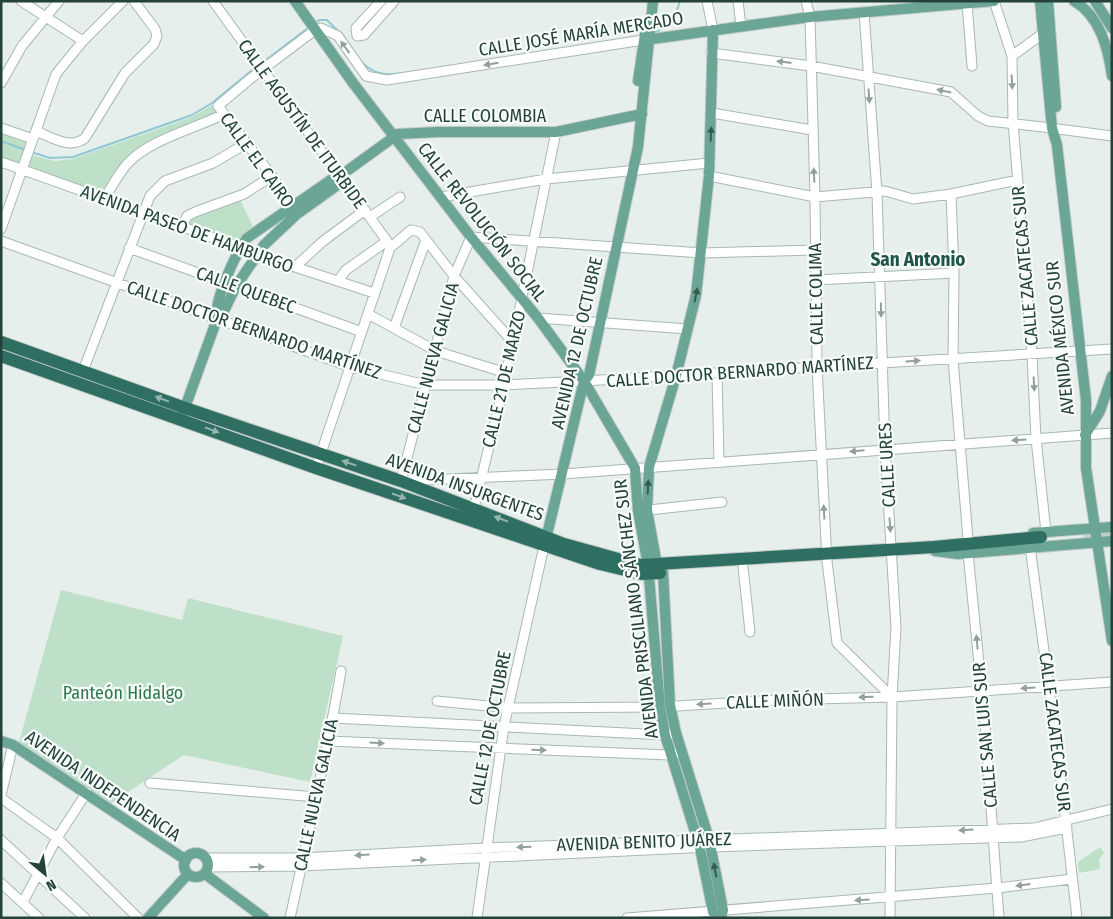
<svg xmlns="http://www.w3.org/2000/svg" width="1113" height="919" viewBox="0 0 1113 919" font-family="'Fira Sans Condensed',sans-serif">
<rect width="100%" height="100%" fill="#e6efeb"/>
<path fill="#bfe0c8" d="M214,104l4,7 -79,38 -38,46 -75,-26 5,-14 24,6 18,-2 119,-42z
M1,133l26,10 -8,21 -18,-6z
M240,199l14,30 -16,15 -51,-19 2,-6z
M61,590l121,30 6,-22 155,38 -33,146 -126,-27 -74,49 -92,-58z
M1100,847l4,6 -5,7 1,9 -21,4 -1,-11z"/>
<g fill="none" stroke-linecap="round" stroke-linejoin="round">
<path stroke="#8ec9d4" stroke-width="2" d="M314,23l6,-3h7l13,13
M652,33c18,-5 23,-15 28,-32
M359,59c16,20 34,16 57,12
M262,63l46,-35
M1,141l25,9
M31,152l19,6 23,-1 119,-42 20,-12 44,-36"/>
<path stroke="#bfccc8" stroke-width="12" stroke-dasharray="12 6" stroke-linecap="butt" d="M1084,534l28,-2"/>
<defs>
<path id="minor" d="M21,1l62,40
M213,1l174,240 3,7
M381,1l-25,27 1,8 7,-1 30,-34
M707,1l6,29
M738,1l3,25
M806,1l4,16 5,180 2,170 10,194 10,82 55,54
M994,1l18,55 1,66 19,233 4,84 10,93
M967,3l5,63
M864,12l13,181 8,256 11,179 -4,69 -2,221
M711,53l100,13 140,26 27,24 10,5 64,7
M1012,56l30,-22
M1,83l21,-37 37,-45
M712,113l100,17
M1,128l32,11
M1058,129l54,7
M36,131c15,6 34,19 49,7l40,-65 29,-29 3,-8 -2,-7 -21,-28
M1,162l294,105 79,26
M709,176l106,21 70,-6 28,8 38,-5 67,-14
M951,194l3,79 -1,86 15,180
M441,197l105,-18 163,-16
M104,199c8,-12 14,-25 24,-36 23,-24 66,-34 96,-49
M295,211l-23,-35 -54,-70 32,-27 65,-49 6,-2 17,8 28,40 21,4 256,-40
M370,217l30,-20
M183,225l4,-9 8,-4 49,-18 28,-18
M1,229l55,-155 27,-33 40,-40
M1,241l350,126 75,18h78l80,-4 528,-32
M129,248l233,84
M815,250l-113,3 -231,-16 -17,39 -53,205 162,-7 549,-41
M295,267l27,-25 43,-32
M815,280l139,-7
M338,281l8,-11 41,-29
M368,314l68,37 70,22
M538,318l150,11
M394,328l32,-88
M83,371l67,-175 15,-15 48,-18 34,-20
M717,374l2,87
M316,468l74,-220 21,-18 9,2 34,44 59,66
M474,508l30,-123 52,-253
M640,511l82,-9
M1030,547l28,207 19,164
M968,553l17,171 14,194
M743,567l7,65
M437,701l72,7 151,-1 117,-7 115,-3 220,-15
M333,718l332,17 11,-2
M328,741l341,14 8,-2
M150,783l167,14
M1,795l12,-50
M1,798l56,40 81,80
M1,840l84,78
M206,858h96l183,-10 549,-20 78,-19
M208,867l93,-1 410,-19 310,-10 46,-9
M1,883l38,35
M23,902l34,-64 30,-46
M290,918c18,-82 37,-164 51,-247
M477,918l27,-192 40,-180
M627,918l370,-30 75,-9"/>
<path id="major" d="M295,1l58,82 118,154 67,81 46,63 51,87 3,43 10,54 12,142 5,28 35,113 13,64 6,6
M1040,1l12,127 5,17 29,255v68l26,173
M1048,1l8,106
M1074,1c26,15 34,47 38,75
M1095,1l17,27
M713,30l-4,146 -13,119 -20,81 -27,91 -2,43 10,55 6,7 7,133 6,28 33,106 14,71 -2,8
M645,40l165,-23 184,-16
M638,81l7,-47
M217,319c-4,-17 19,-66 30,-81l88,-61 5,-1 58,-42 40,-2h118l86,-18
M183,413l34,-94 6,-6 13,-27 28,-41 33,-31 42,-30 1,-8
M1085,435l15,-24 12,-35
M1033,533l79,-6
M545,543l39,-162 5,-6 49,-228 15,-146
M935,551l23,3 154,-13
M1,741l12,4 173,115
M184 865a12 12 0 1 1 24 0a12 12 0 1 1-24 0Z
M205,874l59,44
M148,918l40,-44"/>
<path id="highway" d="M1,342l184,66 216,73 163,63 76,21 294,-18 107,-10
M1,356l315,112 284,96 42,10 18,-1"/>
</defs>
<use href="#minor" stroke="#a8b8b2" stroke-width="11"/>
<use href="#major" stroke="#c2cac8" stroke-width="12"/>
<use href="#highway" stroke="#c2cac8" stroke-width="14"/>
<use href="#minor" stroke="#fff" stroke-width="9"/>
<use href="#major" stroke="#6aa596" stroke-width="10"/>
<use href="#highway" stroke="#2f6f62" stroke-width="12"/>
</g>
<defs><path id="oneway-solid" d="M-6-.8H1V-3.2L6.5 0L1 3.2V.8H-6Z" transform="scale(1.25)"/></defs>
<g fill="#92a09c">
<use href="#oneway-solid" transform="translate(345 47) rotate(-126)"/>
<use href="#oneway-solid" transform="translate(784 62) rotate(-173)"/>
<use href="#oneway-solid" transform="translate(491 64) rotate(171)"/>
<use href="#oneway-solid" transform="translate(1012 82) rotate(87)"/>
<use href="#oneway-solid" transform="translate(944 91) rotate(-168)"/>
<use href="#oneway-solid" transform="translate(869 96) rotate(86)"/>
<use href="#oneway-solid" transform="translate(814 175) rotate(-93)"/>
<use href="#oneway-solid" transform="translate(881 310) rotate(89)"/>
<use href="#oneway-solid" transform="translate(913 361) rotate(-3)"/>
<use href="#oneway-solid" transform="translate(1034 384) rotate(87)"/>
<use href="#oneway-solid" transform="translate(1019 440) rotate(177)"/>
<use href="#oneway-solid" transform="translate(857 451) rotate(175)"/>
<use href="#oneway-solid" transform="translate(824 512) rotate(-93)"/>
<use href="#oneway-solid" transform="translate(890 525) rotate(86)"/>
<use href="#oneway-solid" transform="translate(977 642) rotate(-95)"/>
<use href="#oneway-solid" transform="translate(1028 688) rotate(177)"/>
<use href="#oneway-solid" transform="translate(866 697) rotate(179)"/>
<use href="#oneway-solid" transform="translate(704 704) rotate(177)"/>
<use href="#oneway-solid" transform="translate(377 743) rotate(3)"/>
<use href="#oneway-solid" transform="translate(539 750) rotate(2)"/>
<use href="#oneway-solid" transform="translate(966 830) rotate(177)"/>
<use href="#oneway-solid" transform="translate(524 847) rotate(178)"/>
<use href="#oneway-solid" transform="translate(362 855) rotate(177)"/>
<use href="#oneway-solid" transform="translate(419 860) rotate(-3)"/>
<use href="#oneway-solid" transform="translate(257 867) rotate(-1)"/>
<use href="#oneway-solid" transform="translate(1023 885) rotate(173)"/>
<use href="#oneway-solid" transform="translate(862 900) rotate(176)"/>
</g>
<g fill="#365b51">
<use href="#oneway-solid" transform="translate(711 134) rotate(-87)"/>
<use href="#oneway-solid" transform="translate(696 295) rotate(-79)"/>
<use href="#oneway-solid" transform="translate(648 487) rotate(-87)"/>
<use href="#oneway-solid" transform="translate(715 870) rotate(-101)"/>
</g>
<g fill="#93b5ae">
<use href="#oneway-solid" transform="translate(162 399) rotate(-159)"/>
<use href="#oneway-solid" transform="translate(212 430) rotate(20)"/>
<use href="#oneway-solid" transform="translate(349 463) rotate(-161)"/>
<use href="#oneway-solid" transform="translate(399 496) rotate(19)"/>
<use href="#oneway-solid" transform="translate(501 519) rotate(-159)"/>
</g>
<g text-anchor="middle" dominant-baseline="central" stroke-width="4.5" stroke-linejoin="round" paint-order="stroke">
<g font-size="18" fill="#24423a" stroke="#f7fbf9">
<text transform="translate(581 34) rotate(-9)">CALLE JOSÉ MARÍA MERCADO</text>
<text x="485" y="116">CALLE COLOMBIA</text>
<text transform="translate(302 124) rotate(54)">CALLE AGUSTÍN DE ITURBIDE</text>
<text transform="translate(257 160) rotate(54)">CALLE EL CAIRO</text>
<text transform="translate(482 222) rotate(52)">CALLE REVOLUCIÓN SOCIAL</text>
<text transform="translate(187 229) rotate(20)">AVENIDA PASEO DE HAMBURGO</text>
<text transform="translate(1025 266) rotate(-95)">CALLE ZACATECAS SUR</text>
<text transform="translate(246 290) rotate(20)">CALLE QUEBEC</text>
<text transform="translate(816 294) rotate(-91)">CALLE COLIMA</text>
<text transform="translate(254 330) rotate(19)">CALLE DOCTOR BERNARDO MARTÍNEZ</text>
<text transform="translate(1060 338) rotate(-96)">AVENIDA MÉXICO SUR</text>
<text transform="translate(577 343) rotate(-77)">AVENIDA 12 DE OCTUBRE</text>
<text transform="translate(433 358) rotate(-75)">CALLE NUEVA GALICIA</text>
<text transform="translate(740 372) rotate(-4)">CALLE DOCTOR BERNARDO MARTÍNEZ</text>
<text transform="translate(504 379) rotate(-77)">CALLE 21 DE MARZO</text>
<text transform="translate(887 465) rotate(-93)">CALLE URES</text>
<text transform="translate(465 487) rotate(20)">AVENIDA INSURGENTES</text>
<text transform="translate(636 609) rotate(-97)">AVENIDA PRISCILIANO SÁNCHEZ SUR</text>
<text transform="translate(775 701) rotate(-2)">CALLE MIÑÓN</text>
<text transform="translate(490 728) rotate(-79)">CALLE 12 DE OCTUBRE</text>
<text transform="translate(1055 732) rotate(83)">CALLE ZACATECAS SUR</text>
<text transform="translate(985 735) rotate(-95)">CALLE SAN LUIS SUR</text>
<text transform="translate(103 786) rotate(34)">AVENIDA INDEPENDENCIA</text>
<text transform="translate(316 795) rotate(-78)">CALLE NUEVA GALICIA</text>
<text transform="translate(644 842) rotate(-2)">AVENIDA BENITO JUÁREZ</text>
</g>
<g font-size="18" fill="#2d7a4b" stroke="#f7fbf9">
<text x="123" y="693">Panteón Hidalgo</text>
</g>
<g font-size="19" font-weight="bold" fill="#1f5548" stroke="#f7fbf9">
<text x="918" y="259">San Antonio</text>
</g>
</g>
<rect width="1113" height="919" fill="none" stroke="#24423a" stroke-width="5"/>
<g transform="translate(45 874) rotate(151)" stroke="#f7fbf9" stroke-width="4" paint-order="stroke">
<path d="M0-4L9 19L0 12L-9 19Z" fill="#24423a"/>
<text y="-8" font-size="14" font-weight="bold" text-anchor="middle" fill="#24423a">N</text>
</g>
</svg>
